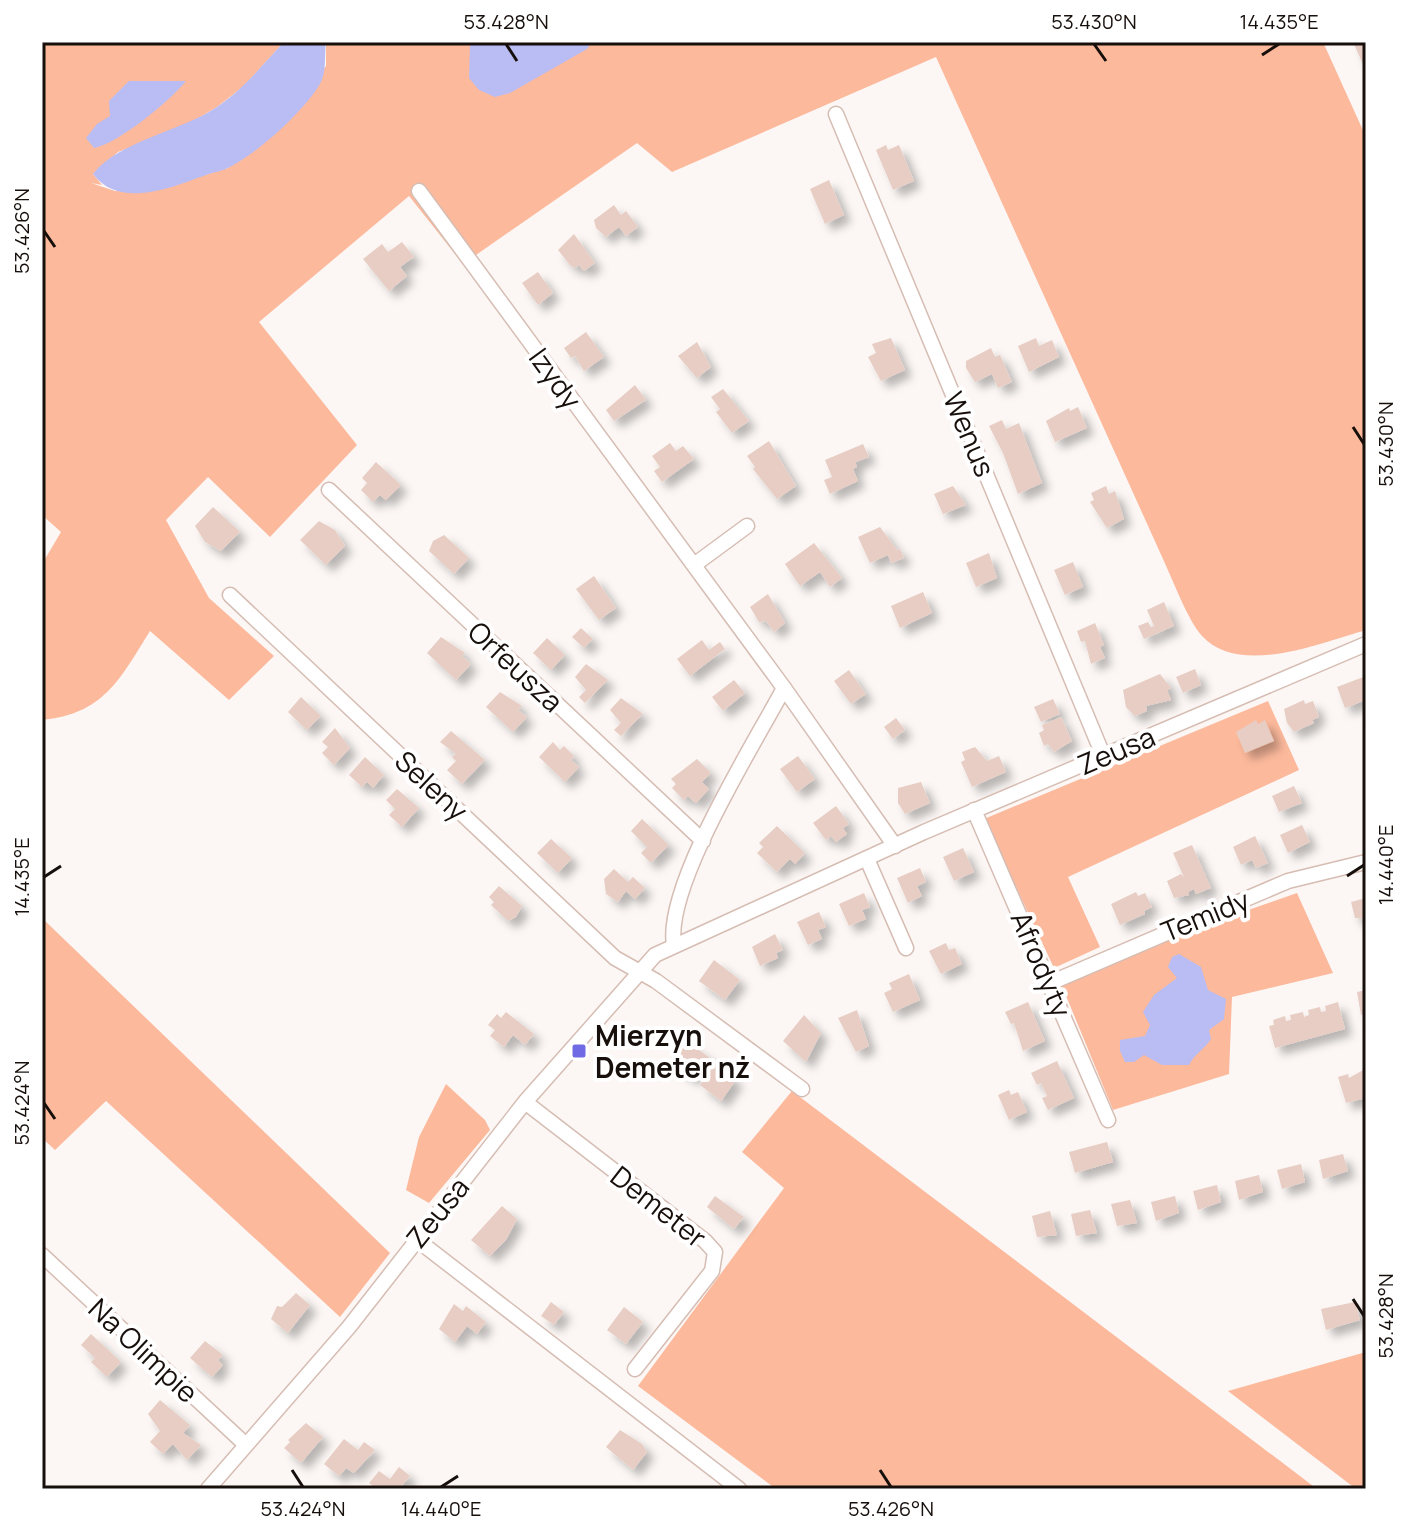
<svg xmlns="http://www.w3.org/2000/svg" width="1408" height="1531" viewBox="0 0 1408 1531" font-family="Manrope,sans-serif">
<defs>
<filter id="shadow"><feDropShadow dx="7" dy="7" stdDeviation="4" flood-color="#0004"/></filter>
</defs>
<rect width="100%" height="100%" fill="#fcf7f5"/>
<path fill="#fcb99c" d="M42,42h242l-40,44 -27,21 -32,19 -67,26 -25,22 9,11 -11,-2 24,8 34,1 79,-24 32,-24 66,-78v-24h997l43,95v493c-46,13 -126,47 -164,6 -15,-17 -29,-56 -39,-77l-227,-502 -264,115 -35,-29 -174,121 -54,-68 -150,126 98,123 -87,92 -62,-60 -42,43 43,78 65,58 -45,44 -79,-69c-30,48 -46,83 -108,89v-156l19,-32 -19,-17z
M1268,701l31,69 -231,107 32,70 -46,21 -70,-149z
M1297,893l36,80 -101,24 -3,77 -116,36 -51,-124 129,-56z
M42,918l348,335 -50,64 -234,-216 -51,49 -13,-12z
M446,1084l39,36 5,10 -61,73 -23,-13 13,-53z
M792,1091l525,398h-541l-138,-103 146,-198 -42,-36z
M1366,1352v137h-10l-128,-98z"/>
<path fill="#b9bdf3" d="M284,42h42c-2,15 1,29 -6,42 -17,28 -61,68 -90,83 -7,4 -16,5 -24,8 -34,12 -86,35 -113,-1 25,-33 89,-43 124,-67 27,-18 45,-42 67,-65z
M474,42h118l-5,7 -77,44 -15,4 -16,-7 -10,-12 1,-32z
M129,81h57c-15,19 -68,63 -92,67l-8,-10 11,-14 13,-8 -1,-15z
M1179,954l22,13 7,23 18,9 -2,20 -15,11 2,9c-7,11 -16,14 -22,26h-27l-18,-10 -10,7h-9l-5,-11v-11l25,-4 5,-11 -7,-13 11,-17 23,-17 -9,-11 4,-10z"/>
<path fill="#e7cdc3" filter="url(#shadow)" d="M1353,42h13v29z
M886,145l2,5 11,-5 15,36 -21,9 -17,-40z
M829,180l15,35 -19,9 -15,-35z
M614,205l7,10 5,-4 12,16 -12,9 -7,-9 -13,10 -10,-9 -2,-8z
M574,234l21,29 -11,8 -5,-6 -4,3 -5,-3 -12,-15z
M402,242l12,15 -14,10 7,9 -18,15 -26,-32 19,-15 6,8z
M538,272l15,21 -15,12 -16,-22z
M586,332l18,25 -20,14 -9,-15 -4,2 -7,-10z
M891,338l14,32 -24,11 -13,-24 8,-4 -4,-9z
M1036,338l3,8 13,-6 7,17 -30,15 -11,-26z
M697,342l14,25 -14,11 -19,-22z
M991,348l4,9 5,-2 12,27 -14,6 -6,-14 -17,8 -9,-14v-7z
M635,385l11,15 -32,21 -8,-11z
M723,389l26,32 -17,12 -16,-21 4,-3 -9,-12z
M1078,407l9,21 -32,14 -9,-21 23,-13 1,3z
M1002,420l4,9 13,-6 23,60 -24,11 -15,-41 -14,-27z
M769,441l27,45 -19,13 -24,-30 2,-2 -8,-11z
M670,443l6,8 7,-5 11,13 -32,23 -8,-11 6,-4 -8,-11z
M863,444l6,13 -14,5 2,5 -4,2 5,12 -28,13 -6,-14 8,-3 -7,-17z
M376,462l25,23 -15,15 -6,-5 -7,7 -12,-12 6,-7 -5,-5z
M953,486l13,19 -23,9 -9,-20z
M1106,486l3,8 6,-3 9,28 -17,9 -17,-26 4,-2 -3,-7z
M213,507l27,25 -19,19 -16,-9 -10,-16z
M319,521l16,9 10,16 -19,19 -26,-25z
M880,527l17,23 3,-1 4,9 -13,5 -3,-8 -18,8 -12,-26z
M444,535l25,23 -15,16 -25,-23 4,-10z
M814,543l28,35 -12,9 -10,-15 -20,14 -15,-22z
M989,553l8,25 -21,9 -10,-24z
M1073,562l10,25 -18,8 -11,-25z
M594,576l22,32 -17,12 -23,-31z
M923,592l9,21 -32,15 -9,-22z
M768,594l17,29 -11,9 -8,-11 -7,1 -9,-15z
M1164,602l10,24 -30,13 -6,-13 10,-4 3,5 3,-1 -7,-16z
M1095,623l9,22 -4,2 5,11 -14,6 -6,-23 -4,1 -4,-11z
M581,628l12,11 -9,9 -12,-11z
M441,637l24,16 -3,3 9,8 -15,16 -29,-27z
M547,638l18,17 -14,15 -18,-17z
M702,640l7,10 11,-8 5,7 -35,27 -13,-17z
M586,664l22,16 -23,23 -6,-6 7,-7 -11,-13z
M1195,669l6,16 -18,8 -7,-16z
M849,670l17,24 -15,10 -17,-23z
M1160,674l11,14 -4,2 4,10 -25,6 1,5 -12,5 -9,-9 -3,-17z
M1366,676v24l-21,8 -8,-21z
M734,680l11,13 -22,18 -11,-14z
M500,692l22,14 -4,4 9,7 -14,15 -27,-25z
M301,697l20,19 -14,14 -19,-18z
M621,698l22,16 -22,22 -7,-6 7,-7 -11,-13z
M1053,699l7,15 -19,8 -7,-15z
M1304,700l1,4 8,-3 6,16 -7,3 2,3 -20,9 -7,-9 -3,-14z
M1061,717l11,24 -18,11 -6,-8 -4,2 -5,-13 5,-3 -2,-5z
M896,718l9,12 -12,9 -9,-12z
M1256,720l2,4 7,-4 9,21 -29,12 -9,-21z
M335,728l15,20 -16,17 -12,-12 6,-6 -6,-5z
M451,731l34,29 -23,24 -15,-14 9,-9 -4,-4 4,-3 -16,-12z
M553,742l7,8 4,-4 10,10 -3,4 8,7 -14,15 -26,-25z
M975,747l12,14 12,-5 7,16 -34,15 -11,-25 4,-2 -3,-8z
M798,756l17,23 -18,13 -17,-23z
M365,757l19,18 -11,13 -6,-6 -5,5 -13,-12z
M697,759l14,14 -9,9 7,7 -13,14 -8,-7 -4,4 -12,-12 4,-4 -5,-5z
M921,782l9,21 -25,11 -7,-11v-15z
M1294,786l8,17 -23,9 -7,-16z
M397,789l22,19 -17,19 -13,-12 6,-6 -9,-9z
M836,806l13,18 -6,4 4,6 -11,8 -5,-6 -5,4 -13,-17z
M642,819l27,26 -18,18 -10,-10 6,-6 -16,-16z
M1302,825l8,17 -22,11 -8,-18z
M777,826l28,27 -10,11 -5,-5 -13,13 -20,-19 6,-6 -4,-4z
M1255,836l13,27 -12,5 -4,-8 -11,5 -8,-18z
M551,839l21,19 -14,15 -21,-20z
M1192,845l19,43 -15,6 -2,-5 -6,3 1,3 -15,3 -7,-17 14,-7 3,3 -11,-24z
M963,848l11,24 -20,9 -11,-24z
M920,868l6,14 -9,4 5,10 -14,7 -11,-25z
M614,869l14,13 5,-5 12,11 -10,11 -9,-8 -8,11 -12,-8 -2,-15z
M499,886l23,20 -6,11 -8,4 -17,-16 3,-3 -5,-5z
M1136,892l2,4 7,-3 7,14 -8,4 1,3 -25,11 -9,-21z
M864,893l6,14 -8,3 4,9 -17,7 -10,-22z
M1366,898v21l-11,-1 -4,-16z
M819,912l7,15 -8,3 4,9 -14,6 -11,-23z
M775,934l8,16 -7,3 2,5 -18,8 -8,-19z
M946,943l3,7 6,-2 7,16 -21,10 -12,-23z
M714,960l26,20 -15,20 -26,-19z
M909,974l11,26 -27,12 -9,-19 8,-4 -3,-6z
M1366,990v24l-5,1 -4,-23z
M1028,1002l17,39 -22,10 -9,-28 -3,1 -6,-12z
M1338,1002l7,27 -70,19 -6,-22 5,-1 -1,-5 12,-4 1,5 5,-1 -1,-5 13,-3 1,5 5,-2 -1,-5 12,-3 1,5 5,-1 -1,-5z
M857,1010l12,36 -13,6 -18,-34z
M506,1012l28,22 -9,11 -12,-10 -9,12 -14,-11 5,-6 -7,-5 9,-11 4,4z
M804,1015l17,18 -15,29 -23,-21z
M687,1042l22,15 -16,22 -22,-15z
M1057,1061l17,37 -26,12 -6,-12 5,-2 -6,-13 -4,2 -6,-12z
M715,1064l21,16 -15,21 -21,-16z
M1365,1069l1,29 -20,5 -8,-26 10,-3 1,4z
M1009,1090l2,5 7,-3 9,20 -18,8 -11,-25z
M1107,1142l6,20 -38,11 -6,-21z
M1343,1154l5,17 -25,8 -4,-19z
M1301,1164l4,18 -23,7 -5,-19z
M1259,1175l4,17 -24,8 -4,-19z
M1217,1185l4,17 -23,8 -5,-19z
M715,1196l29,21 -10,12 -27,-22z
M1175,1196l4,17 -23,8 -5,-19z
M1130,1200l7,23 -20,3 -6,-22z
M502,1206l15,13 -11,21 -16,16 -19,-16z
M1090,1210l7,23 -21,3 -5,-22z
M1050,1211l7,24 -20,2 -5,-21z
M296,1293l14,12 -22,28 -17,-14 6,-13 5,1z
M551,1302l13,10 -10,13 -13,-9z
M1355,1302l5,18 -34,10 -5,-21z
M454,1304l9,7 3,-5 20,16 -9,12 -10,-8 -12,16 -16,-13z
M624,1307l19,15 -17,22 -19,-14z
M91,1334l30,28 -14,15 -16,-15 4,-4 -14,-13z
M205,1341l18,14 -5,5 5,5 -11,12 -22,-19z
M160,1400l30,25 -7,8 18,12 -14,15 -14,-16 -10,10 -13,-12 10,-11 -12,-17z
M306,1423l17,14 -22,26 -17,-15 6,-6 -2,-2z
M620,1430l22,14 5,8 -14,18 -27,-23z
M344,1439l14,11 6,-8 11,8 -21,23 -8,-5 -7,8 -15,-12z
M399,1467l11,9 -11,13h-22l-8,-6 10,-12 11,8z"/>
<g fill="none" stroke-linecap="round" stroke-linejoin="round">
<defs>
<path id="minor" d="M836,114l267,641
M419,191l365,497 111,158
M329,490l374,351
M694,565l53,-39
M230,595l385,363 41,23 146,108
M974,810l134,310
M867,859l39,89
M674,945c-10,-59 81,-202 110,-257
M1050,983l238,-102 78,-19
M525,1102l180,139 10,11 -3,19 -77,98
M416,1239l323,250
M42,1255l204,190
M208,1489l141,-162 176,-225 130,-147 269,-123 442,-188"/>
</defs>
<use href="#minor" stroke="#d6bdb3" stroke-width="17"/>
<use href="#minor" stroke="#fff" stroke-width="14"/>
</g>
<path fill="none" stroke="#170f0b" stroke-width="3" d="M506,44l11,17M1094,44l12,17M1262,55l17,-11M44,231l11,16M1353,427l11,17M1347,876l17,-11M44,877l17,-11M44,1103l11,16M1353,1299l11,17M292,1470l11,17M880,1470l11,17M441,1487l17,-11"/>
<rect fill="#706be5" stroke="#fff" stroke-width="3" x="571" y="1043" width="16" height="16" rx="4"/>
<g text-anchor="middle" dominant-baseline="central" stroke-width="8" stroke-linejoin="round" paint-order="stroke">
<g font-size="28" fill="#170f0b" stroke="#fff">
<text transform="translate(556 378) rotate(54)">Izydy</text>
<text transform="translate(970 434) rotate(67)">Wenus</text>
<text transform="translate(516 666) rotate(43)">Orfeusza</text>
<text transform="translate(1116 750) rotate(-23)">Zeusa</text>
<text transform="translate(432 785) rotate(43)">Seleny</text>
<text transform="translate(1205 915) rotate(-22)">Temidy</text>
<text transform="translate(1042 964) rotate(67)">Afrodyty</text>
<text transform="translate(659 1206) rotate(38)">Demeter</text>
<text transform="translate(437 1212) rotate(-51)">Zeusa</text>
<text transform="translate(144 1350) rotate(43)">Na Olimpie</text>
</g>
<g font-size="28" font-weight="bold" fill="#170f0b" stroke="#fff" text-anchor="start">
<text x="595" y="1035">Mierzyn<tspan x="595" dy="32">Demeter nż</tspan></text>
</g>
</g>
<rect width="1408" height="1531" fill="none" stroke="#ffffff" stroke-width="88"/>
<rect x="44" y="44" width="1320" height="1443" fill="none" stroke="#170f0b" stroke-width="3"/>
<g font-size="20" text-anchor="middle" fill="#170f0b">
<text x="506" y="29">53.428°N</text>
<text x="1094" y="29">53.430°N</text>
<text x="1279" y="29">14.435°E</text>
<text transform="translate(22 231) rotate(-90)" y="7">53.426°N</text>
<text transform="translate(1386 444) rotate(-90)" y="7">53.430°N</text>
<text transform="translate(1386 865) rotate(-90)" y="7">14.440°E</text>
<text transform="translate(22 877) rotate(-90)" y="7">14.435°E</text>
<text transform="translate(22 1103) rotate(-90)" y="7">53.424°N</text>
<text transform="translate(1386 1316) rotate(-90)" y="7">53.428°N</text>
<text x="303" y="1516">53.424°N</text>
<text x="441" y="1516">14.440°E</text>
<text x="891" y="1516">53.426°N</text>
</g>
</svg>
